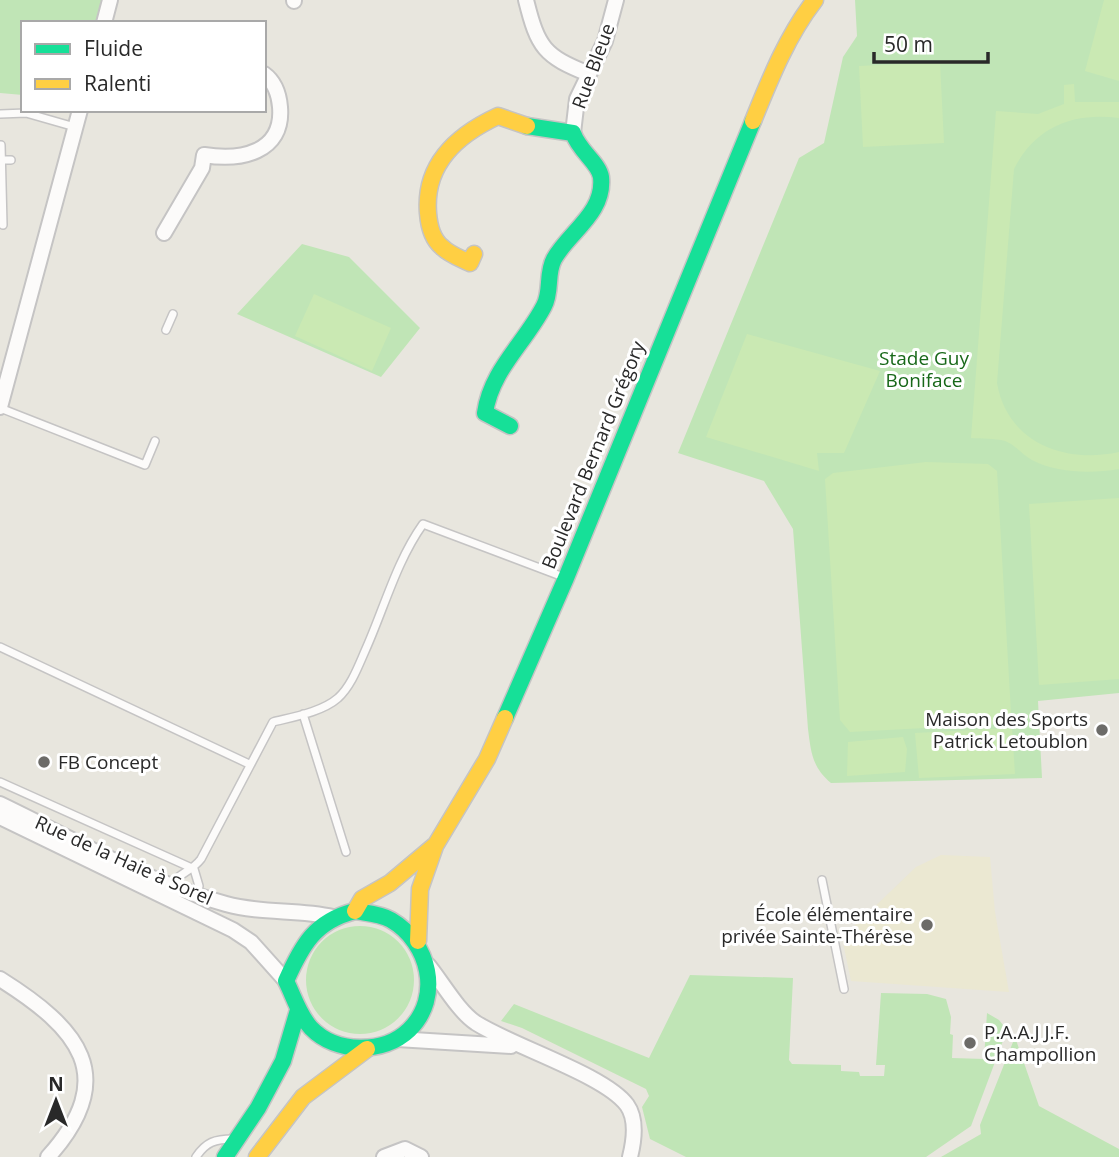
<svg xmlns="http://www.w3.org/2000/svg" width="1119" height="1157" viewBox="0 0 1119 1157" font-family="'Open Sans',sans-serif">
<rect width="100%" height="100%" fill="#e8e6de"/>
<path fill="#ebe8d2" d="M941,855l49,2 5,55 14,80 -158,-11 -9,-43 74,-71z"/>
<path fill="#c0e5b6" d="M0,0h107l-8,23h-76v72l-23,-2z
M855,0h264v693l-81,8 4,77 -211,5c-19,-16 -20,-31 -23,-54l-15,-200 -29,-48 -86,-28 121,-295 25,-15 19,-86 14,-21z
M302,244l47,13 71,71 -39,49 -144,-63z
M306 980a54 54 0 1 1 108 0a54 54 0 1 1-108 0Z
M690,975l103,3 -4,82 3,4 49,1v6l18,1 1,4h24l1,-11h-9l5,-72 46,1 19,5 5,18 -1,17 3,1 -1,23 32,1 3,-46 12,7 8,10 -36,96 -45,31h-240l-36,-18 -8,-32 7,-11 -3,-7 -124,-61 -21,-7 13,-17 135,54z
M1015,1037l24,69 80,43v8h-178l40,-23 -1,-9z"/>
<path fill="#cae9b3" d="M1104,0h15v81l-34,-10z
M940,62l4,81 -81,4 -4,-81z
M1074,84l1,18h44v16c-46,-6 -84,9 -105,51l-17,214c10,59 67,81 122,69v17c-28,5 -62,4 -87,-9 -9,-5 -18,-16 -27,-19 -10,-3 -24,-2 -34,-3l25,-327 42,3 26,-10v-19z
M314,294l77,34 -19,43 -77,-35z
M747,334l133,37 -36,82h-27l2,18 -113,-34z
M926,462l62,2 9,7 14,242 -11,11 -150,8 -10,-12 -15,-241 8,-6z
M1119,498v181l-80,6 -10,-181z
M1012,728l3,46 -96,4 -4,-45z
M903,737l4,12 -2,23 -58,4 1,-34z"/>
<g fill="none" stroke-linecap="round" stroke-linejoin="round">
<defs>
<path id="lane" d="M0,114l26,-1 49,14
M1,145l2,80
M0,160h11
M166,330l7,-16
M0,408l145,57 10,-24
M0,647l249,117
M303,714l43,138
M0,782l194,87 5,17 -2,9
M822,880l22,109
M171,884c9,-11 21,-13 30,-25l72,-137c20,-5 49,-10 65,-24 13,-12 20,-31 27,-47 19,-42 31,-89 58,-127l143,54
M196,1157c10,-15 19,-18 37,-18"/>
<path id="street" d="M294,0v1
M526,0c12,48 18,56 63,74
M104,23l6,-23
M573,133l4,-34 28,-58 11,-41
M164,233l38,-65 2,-13c36,6 80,-2 76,-48 -1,-12 -5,-25 -16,-33
M0,407l80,-297
M0,804c73,35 148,79 226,100 36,10 71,5 107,13
M0,817l233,113 18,12 35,39
M428,965c14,17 30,46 48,58 38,24 129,52 151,82 10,14 7,36 3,52
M0,979c78,49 121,97 48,178
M397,1039l114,7
M384,1157l21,-8 16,8"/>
<path id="fast" d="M510,426l-25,-13c6,-43 40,-70 59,-107 8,-15 2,-32 10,-47 15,-27 51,-46 47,-82 -2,-14 -22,-26 -28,-44l-46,-7
M505,718l61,-140 187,-457
M355,911c11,2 26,3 36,9 38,22 52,77 18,110 -25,24 -73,24 -98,-2 -12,-13 -17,-31 -25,-47 16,-36 29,-60 69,-70z
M225,1157l33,-49 25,-47 15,-51"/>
<path id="slow" d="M753,121c17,-42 34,-85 62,-121
M474,254l-4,9c-10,-5 -20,-8 -28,-16 -10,-8 -13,-21 -14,-34 -4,-49 29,-78 70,-97l29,10
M355,911l7,-12 28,-16 44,-37
M418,941l2,-52 15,-43 52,-87 18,-41
M257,1157l46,-60 64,-48"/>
</defs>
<use href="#lane" stroke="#c5c4c4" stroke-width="10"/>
<use href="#street" stroke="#c5c4c4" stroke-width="18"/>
<use href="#fast" stroke="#c5c4c4" stroke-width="19"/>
<use href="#slow" stroke="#c5c4c4" stroke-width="19"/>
<use href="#lane" stroke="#fcfbfa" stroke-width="7"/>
<use href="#street" stroke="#fcfbfa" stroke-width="14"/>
<use href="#fast" stroke="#16e098" stroke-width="16"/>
<use href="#slow" stroke="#ffcf43" stroke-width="16"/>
</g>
<g fill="#6c6b68" stroke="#fff" stroke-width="2.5">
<circle cx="1102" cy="730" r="7"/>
<circle cx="44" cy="762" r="7"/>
<circle cx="927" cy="925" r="7"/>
<circle cx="970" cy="1043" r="7"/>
</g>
<g text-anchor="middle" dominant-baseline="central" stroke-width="6" stroke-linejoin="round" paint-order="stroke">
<g font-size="19" fill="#292929" stroke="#fff">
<text transform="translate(593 66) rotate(-70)">Rue Bleue</text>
<text transform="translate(593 455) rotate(-68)">Boulevard Bernard Grégory</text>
<text transform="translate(124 860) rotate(24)">Rue de la Haie à Sorel</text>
</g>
<g font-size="19" fill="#186819" stroke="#fff">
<text x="924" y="358">Stade Guy<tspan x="924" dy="22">Boniface</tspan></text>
</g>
<g font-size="19" fill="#292929" stroke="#fff" text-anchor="end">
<text x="1088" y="719">Maison des Sports<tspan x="1088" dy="22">Patrick Letoublon</tspan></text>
<text x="58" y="762" text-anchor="start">FB Concept</text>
<text x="913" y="914">École élémentaire<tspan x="913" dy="22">privée Sainte-Thérèse</tspan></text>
<text x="984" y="1032" text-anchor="start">P.A.A.J J.F.<tspan x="984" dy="22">Champollion</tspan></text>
</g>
</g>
<rect x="21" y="21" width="245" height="91" fill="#ffffff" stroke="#a9a9a9" stroke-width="2"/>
<rect x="35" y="44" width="35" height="10" fill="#16e098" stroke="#a9a9a9" stroke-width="2"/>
<text x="84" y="56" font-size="21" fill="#292929">Fluide</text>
<rect x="35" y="79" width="35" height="10" fill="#ffcf43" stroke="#a9a9a9" stroke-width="2"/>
<text x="84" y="91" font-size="21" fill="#292929">Ralenti</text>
<g transform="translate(56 1101)" stroke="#ffffff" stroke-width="5" paint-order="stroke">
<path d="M0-5L12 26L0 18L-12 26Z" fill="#292929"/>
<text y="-10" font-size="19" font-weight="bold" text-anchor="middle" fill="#292929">N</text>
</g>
<path d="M874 52v10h114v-10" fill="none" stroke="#292929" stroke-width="3.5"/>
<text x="884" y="52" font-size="21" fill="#292929" stroke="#ffffff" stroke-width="5" paint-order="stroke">50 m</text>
</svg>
